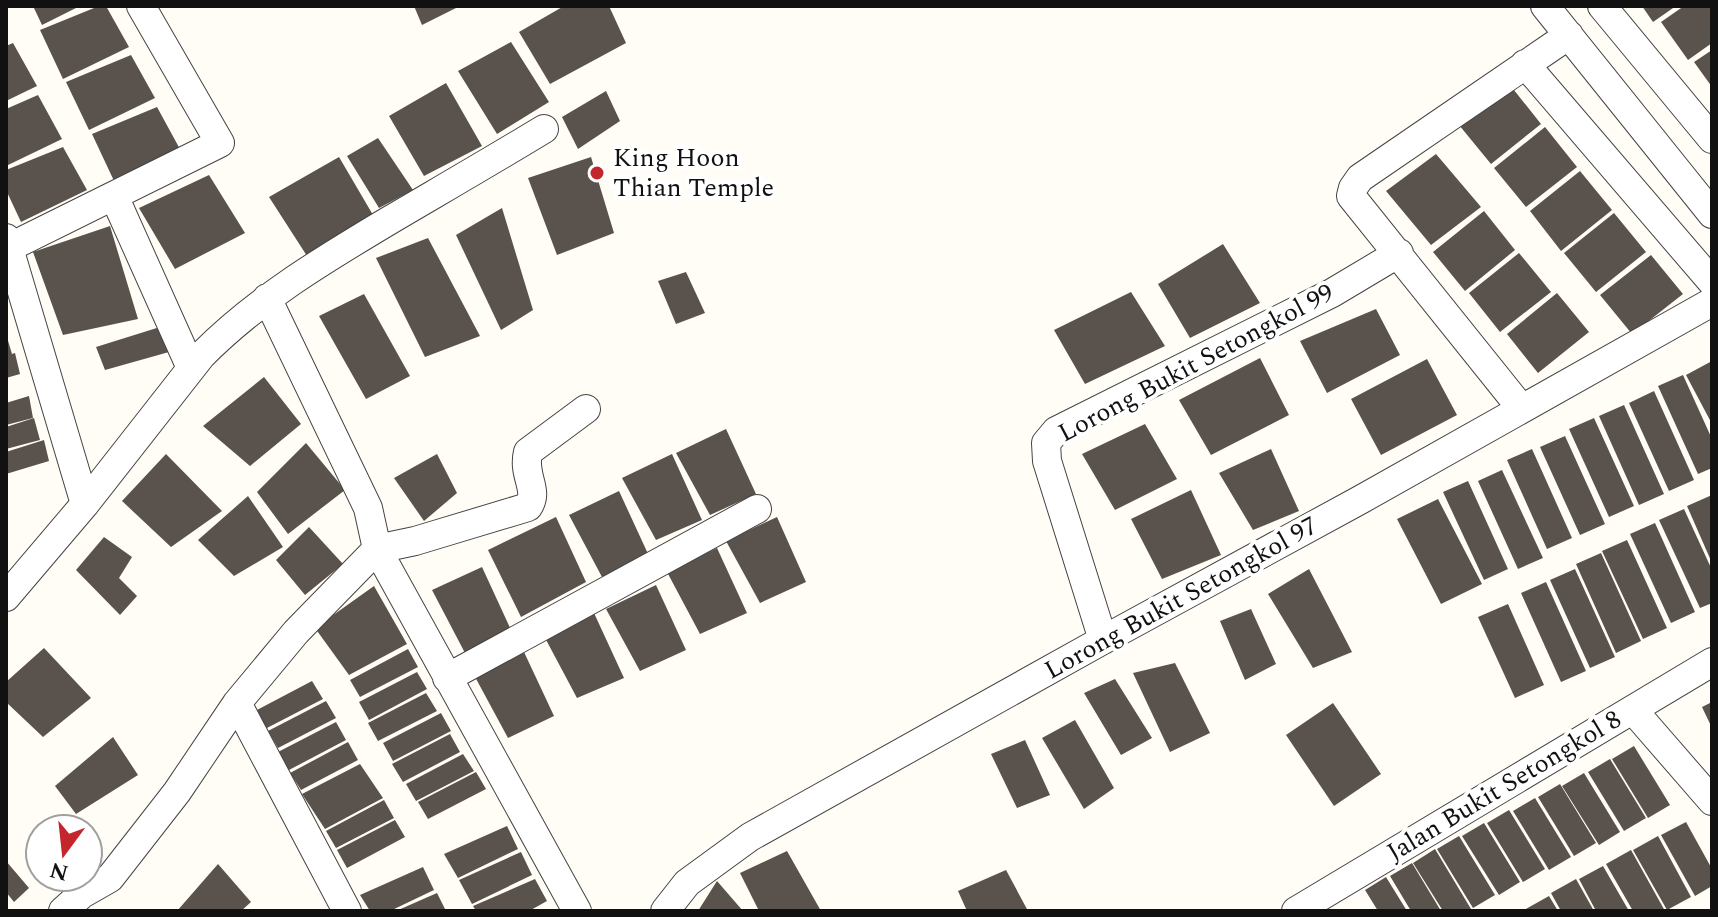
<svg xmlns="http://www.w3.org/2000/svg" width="1718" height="917" viewBox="0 0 1718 917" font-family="Spectral,serif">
<rect width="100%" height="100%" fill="#fffdf5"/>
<path fill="#5a524d" d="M33,6h47l-38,19z
M99,6h7l23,41 -66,32 -23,-49z
M414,6h46l-38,19z
M564,6h45l17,37 -76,41 -31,-52z
M1642,6h34l-23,16z
M1684,6h28v37l-24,17 -27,-38z
M511,42l38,60 -52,32 -39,-63z
M13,43l24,43 -31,15v-55z
M1712,50v37l-18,-25z
M131,55l24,43 -66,32 -23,-48z
M446,83l36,63 -58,30 -35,-60z
M1510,85l31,39 -50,40 -32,-39z
M606,91l14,30 -42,28 -16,-32z
M38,95l24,44 -56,27v-57z
M157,107l24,44 -66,32 -23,-49z
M1545,127l32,40 -51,40 -32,-39z
M378,138l35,52 -34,18 -32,-52z
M63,147l24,43 -66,32 -15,-32v-20z
M1436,154l45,53 -50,38 -45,-54z
M339,157l34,58 -66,41 -38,-59z
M591,157l23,76 -57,22 -29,-77z
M1580,171l32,39 -51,41 -31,-40z
M209,175l36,58 -70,36 -36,-61z
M502,208l31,102 -32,20 -45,-95z
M1484,211l31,39 -50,41 -32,-39z
M1614,213l32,39 -50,40 -32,-39z
M110,226l28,93 -75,16 -30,-83z
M428,238l52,98 -55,21 -49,-99z
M1223,244l37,59 -70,35 -32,-54z
M1519,253l32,39 -51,40 -31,-39z
M1651,255l32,39 -51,40 -32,-39z
M686,272l19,41 -29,11 -18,-43z
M1131,292l34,54 -80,38 -31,-54z
M1557,293l32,39 -51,41 -31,-39z
M364,294l46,82 -44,23 -47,-83z
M1376,309l24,46 -73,38 -27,-52z
M160,327l9,25 -64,18 -9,-23z
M6,334l6,20 3,-1 5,21 -14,4z
M1260,358l29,57 -78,40 -32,-55z
M1427,359l30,56 -76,40 -30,-56z
M1712,361v63l-26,-49z
M1683,375l29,64v29l-14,6 -40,-88z
M264,377l37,47 -51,42 -47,-40z
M1654,391l40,89 -25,11 -40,-88z
M29,396l4,22 -27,7v-22z
M1624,405l40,89 -25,11 -40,-89z
M34,418l6,22 -34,9v-22z
M1594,418l40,88 -25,11 -40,-88z
M1145,424l32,55 -62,31 -33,-56z
M726,429l30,65 -46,21 -34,-62z
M1565,436l40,88 -25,11 -40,-88z
M44,440l5,21 -43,13v-22z
M306,443l39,47 -57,44 -31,-42z
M1271,449l28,62 -46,19 -34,-57z
M1532,449l40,89 -25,11 -40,-89z
M166,454l56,57 -51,36 -49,-46z
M437,454l20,39 -33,28 -30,-43z
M672,454l30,66 -46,20 -34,-62z
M1502,470l41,88 -25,11 -40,-88z
M1468,481l40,88 -24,11 -41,-88z
M1191,490l30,65 -59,24 -31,-60z
M619,491l30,65 -47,21 -33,-62z
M1712,495v68l-25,-57z
M248,496l35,51 -49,29 -36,-36z
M1438,499l44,85 -41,20 -44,-85z
M1684,509l28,61v33l-12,5 -41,-88z
M556,517l30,65 -65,35 -33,-67z
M777,517l29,65 -46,21 -34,-62z
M1655,523l40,89 -24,11 -41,-89z
M309,527l34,37 -38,31 -29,-35z
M104,537l28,20 -13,21 18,18 -17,19 -44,-45z
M1627,540l40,88 -24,11 -41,-88z
M717,548l30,65 -47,21 -33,-62z
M1601,553l40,88 -25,12 -40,-89z
M482,567l30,65 -47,21 -33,-63z
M1309,569l43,83 -39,16 -45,-74z
M1575,569l40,88 -25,11 -40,-88z
M1546,582l40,89 -25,11 -40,-89z
M656,585l30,65 -46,21 -34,-62z
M374,586l33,58 -58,31 -34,-47z
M1508,604l36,81 -29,13 -37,-81z
M1251,609l25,55 -31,16 -25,-59z
M594,613l30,65 -47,20 -33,-62z
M44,648l47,50 -48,39 -37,-35v-20z
M408,649l10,18 -58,30 -10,-17z
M524,652l30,64 -46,22 -34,-63z
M1175,663l35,70 -40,19 -37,-79z
M417,672l10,17 -58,31 -10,-18z
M1115,679l37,59 -31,17 -37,-62z
M312,681l11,18 -58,30 -10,-18z
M426,693l11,18 -59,30 -10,-18z
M326,701l10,17 -58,30 -10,-17z
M1712,702v26l-10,-21z
M1333,703l48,71 -47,32 -48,-71z
M441,713l10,18 -58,30 -10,-18z
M1075,720l39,68 -30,21 -42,-71z
M336,722l10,18 -57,30 -11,-18z
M450,734l10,18 -57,30 -11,-18z
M113,737l25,38 -62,39 -21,-28z
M1025,740l25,55 -33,13 -26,-54z
M348,742l10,18 -57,30 -11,-17z
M1634,746l36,59 -22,13 -36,-59z
M463,754l11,17 -58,30 -10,-17z
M1610,759l36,59 -22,13 -36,-59z
M360,764l23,34 -58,31 -23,-35z
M476,772l10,17 -58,30 -10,-17z
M1584,773l36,59 -21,13 -37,-59z
M1560,784l36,59 -22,13 -36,-59z
M1535,798l36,59 -22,13 -36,-59z
M384,800l10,18 -58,30 -10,-17z
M1509,810l36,59 -22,13 -36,-59z
M395,820l10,17 -58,31 -10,-18z
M1686,822l26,47v17l-17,10 -34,-61z
M1484,823l36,59 -21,13 -37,-59z
M507,826l11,23 -60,29 -14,-24z
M1459,836l36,59 -22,13 -36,-59z
M1658,836l33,61 -24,13 -34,-60z
M1435,849l36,60 -4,2h-24l-30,-48z
M1631,850l34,61h-32l-27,-47z
M787,851l34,60h-62l-19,-38z
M521,852l11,23 -60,29 -13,-24z
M6,861l23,27 -15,14 -8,-10z
M1412,863l29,48h-30l-21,-35z
M218,864l33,38 -10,9h-64z
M1603,866l26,45h-33l-17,-32z
M423,867l11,23 -44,21h-20l-10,-16z
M1006,870l22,41h-61l-9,-20z
M1386,877l21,34h-29l-13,-21z
M535,879l12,22 -18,10h-53l-3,-5z
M1576,879l18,32h-33l-10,-18z
M717,881l26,30h-45z
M437,893l9,18h-50z
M1549,896l9,15h-36z"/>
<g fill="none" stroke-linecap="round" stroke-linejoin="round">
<defs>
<path id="street" d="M1545,6l167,208
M1602,6l110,133
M1525,64l187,218
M114,196l77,172
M6,238l79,266
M10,247l210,-104 -79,-137
M267,298l101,210 9,41 200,362
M1521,408l-170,-212 2,-8 7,-10 209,-143
M377,549l38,-8 113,-34c12,-17 -6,-31 0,-55l58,-43
M6,597l79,-93 116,-148c55,-56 122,-96 189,-136 51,-30 103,-60 154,-91
M1103,640l-56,-179 -1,-18 10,-12 276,-138 67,-40
M447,678l310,-169
M237,703l110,208
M1633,710l79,91
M63,911l19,-17 28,-16 67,-86 60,-89 59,-71 81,-83
M665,911l22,-28 63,-46 353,-197 257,-140 352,-198
M1296,911l416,-249"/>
</defs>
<use href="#street" stroke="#444" stroke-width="30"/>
<use href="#street" stroke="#fff" stroke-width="28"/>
</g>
<circle fill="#c4262e" stroke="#fff" stroke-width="3" cx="597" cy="173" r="8"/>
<g text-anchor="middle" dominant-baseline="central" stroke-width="8" stroke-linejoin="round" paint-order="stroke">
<g font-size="26" fill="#111" stroke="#fff" text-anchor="start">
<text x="613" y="158">King Hoon<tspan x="613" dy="30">Thian Temple</tspan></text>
</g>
<g font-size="26" fill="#111" stroke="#fff">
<text transform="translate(1196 363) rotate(-28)">Lorong Bukit Setongkol 99</text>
<text transform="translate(1181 598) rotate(-29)">Lorong Bukit Setongkol 97</text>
<text transform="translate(1504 786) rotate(-31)">Jalan Bukit Setongkol 8</text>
</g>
</g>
<rect width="1718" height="917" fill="none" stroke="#111111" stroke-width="16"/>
<g transform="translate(64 853) rotate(195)"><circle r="38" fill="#ffffff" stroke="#a0a0a0" stroke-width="2"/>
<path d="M0-6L14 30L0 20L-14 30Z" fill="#c4262e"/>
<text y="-12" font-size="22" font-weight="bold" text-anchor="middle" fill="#111111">N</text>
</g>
</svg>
